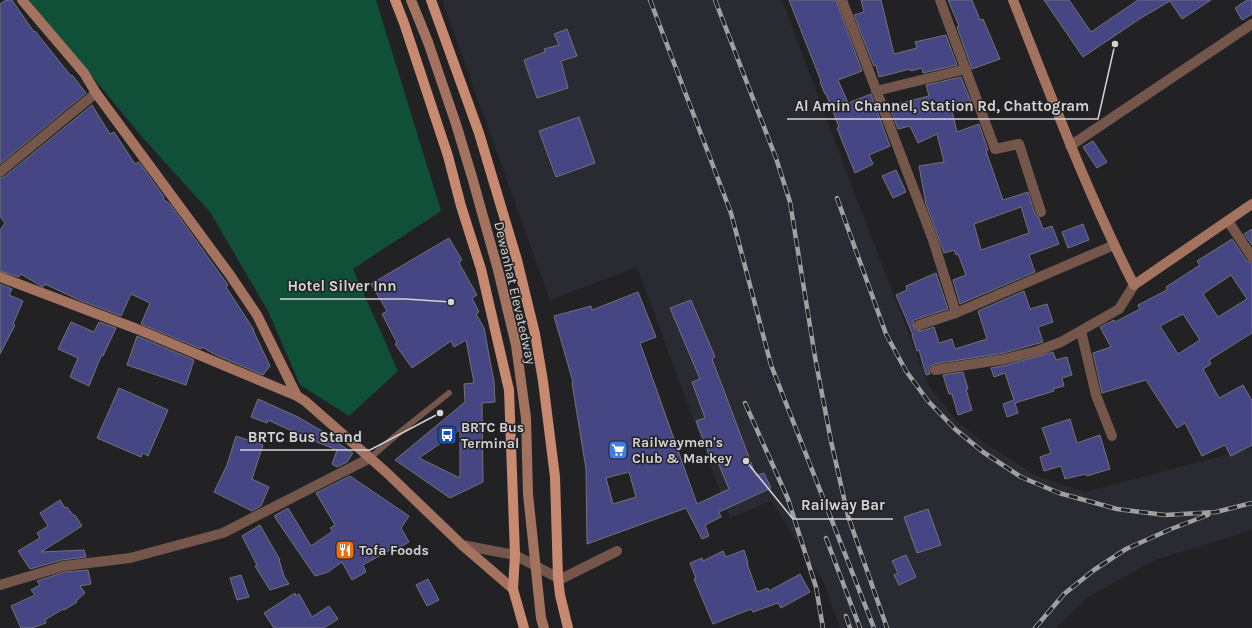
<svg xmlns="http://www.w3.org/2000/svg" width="1252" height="628" viewBox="0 0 1252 628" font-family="Karla,sans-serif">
<rect width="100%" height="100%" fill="#222225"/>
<path fill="#2a2a32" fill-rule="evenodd" d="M442,0h340l72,192 74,192 29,38 29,22 51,32 48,16 167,-44v82l-97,30 -68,38 -31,30h-216l-16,-45 -53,-82 -41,17 -93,-251 -87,33zM567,29l-3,31 -9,-26zM557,46l11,42 -12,4 -12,-42zM538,55l-1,43 -13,-38zM579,117l16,46 -39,14 -17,-46z"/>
<path fill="#105039" d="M29,0h347l65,211 -88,58 45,102 -49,45 -49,-31 -32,-74 -58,-99 -67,-74z"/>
<path fill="#454683" stroke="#727376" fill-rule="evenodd" d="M6,0h6l22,32 1,-1 36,45 1,-1 14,18 -86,71v-160z
M789,0h47l26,71 -24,9 10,23 23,-9 19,52 -21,9 4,9 -18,9 -18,-45 2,-1 -13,-33h-1l-5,-12 1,-1z
M861,0h20l13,54 23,-6 -2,-6 31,-7 11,30 -34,8 -1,-5 -11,3 -1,-2 -31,8 -3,-12 -2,1 -20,-51 10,-3z
M948,0h24l8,20 3,-1 17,40 -28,10 -15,-42 2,-1z
M1044,0h25l22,32 47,-32h73l-29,19 -12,-18 -29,17 -58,39z
M1247,0h5v14l-10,6 -7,-12z
M567,29l10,27 -16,5 7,27 -31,10 -13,-38 21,-8 -1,-3 15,-4 -5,-11z
M961,77l10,25 -20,5 6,25 22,-8 9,26 -2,1 17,49 25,-8 7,22 4,4 4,11 9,-3 7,18 -30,11 6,17 -75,32 -7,-24 13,-5 -8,-21 -2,1 -2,-5 -10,3 -18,-49 -7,-38 25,-4 -7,-28 -19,9 -8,-17 -12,3 -9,-23 40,-10 -3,-11zM1021,207l8,26 -48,17 -7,-26z
M92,105l18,29 4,-2 21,32 4,-2 25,35 -1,2 7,5 58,81 -2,2 28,43h-1l17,36 -7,9 -47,-20 -14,-8 -1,2 -60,-25 9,-21 -19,-9 -10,22 -42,-16 -34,-16 -2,3 -2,-1 -20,-12 -2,3 -19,-6v-41l5,-7 -5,-6v-39l4,-1z
M579,117l16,46 -39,14 -17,-46z
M1093,141l14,21 -10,6 -14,-21z
M896,170l10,22 -13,6 -11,-22z
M1083,224l6,16 -21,8 -6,-16z
M1252,229v16l-8,-11z
M449,238l13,22 -3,3 18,32 -5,3 7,14 -3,2 8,14 10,54 1,20 -13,1 1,79 -33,16 -55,-38 70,-58 -1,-18 10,-1 -8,-43 -12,7 -3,-6 -39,27 -17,-24 2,-1 -15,-29 5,-3 -16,-27zM460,430v48l-41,-20z
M1232,239l15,22 5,2v70l-43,27 2,4 -8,5 16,29 24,-13 9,16v44l-21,11 -6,-11 -23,11 -17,-33 -8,5 -31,-48 -44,13 -9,-40 18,-6 -11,-20 14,-7 1,2 25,-13 -2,-4 29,-15 -1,-3 34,-22 -3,-4zM1231,275l16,24 -29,18 -15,-23zM1183,314l17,26 -22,14 -18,-28z
M936,273l12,36 -34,11 -1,4 2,6 6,1 13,-4 5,16 13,-4 3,10 32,-10 -9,-28 46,-20 6,18 17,-5 6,18 -15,5 5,15 -39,11 -70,11 -5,3v4l1,3 -4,1 -7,-25 -2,1 -5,-16h1l-17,-40 11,-5 -1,-4z
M0,284l12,5 -3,6 14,6 -10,23 2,1 -15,29z
M638,292l18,45 -16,6 57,161 32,-15 -12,-29 -5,2 -16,-41 9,-3 -13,-36 8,-3 -30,-71 21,-8 24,57 -3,2 44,117 8,-3 7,15 -52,24 2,5 -16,8 4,11 -7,3 -16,-31 -99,36 -1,-75 -14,-86 1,-1 -19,-66 37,-10 1,4zM629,472l7,25 -23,7 -7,-26z
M71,322l23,10 5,-10 17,6 -13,28h-2l-12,30 -19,-9 8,-19 -20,-9z
M137,336l57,24 -8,25 -59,-20z
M1053,352l3,8 11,-3 5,18 -10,3 2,8 -11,3 1,2 -39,12 3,10 -11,4 -4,-13 11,-4 -9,-27 -11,4 -3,-9 16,-3z
M963,372l5,17h-2l6,21 -14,5 -6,-21h-3l-6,-19z
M119,388l49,22 -20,46 -5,-3 -2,4 -44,-19z
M258,399l40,18 24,14 -1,1 32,21 -6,9 -10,5 -5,-3 5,-14 -43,-17v-1l-26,-12 -1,3 -16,-6z
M1070,419l7,24 23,-8 10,34 -23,7 -1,-2 -21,5 -4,-13 -17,5 -4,-14 11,-4 -9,-25z
M236,436l27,9 -11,34 17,8 -8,19 -9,5 -38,-19 13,-27z
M350,476l59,40 -8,12 8,14 -11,6 -1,-2 -34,19 3,7 -14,8 -10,-18 -14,10 -13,4 -41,-60 14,-8 23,38 22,-15 -3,-3 5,-3 -19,-32z
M60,500l5,8 2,-1 7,9 1,-1 7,11 -41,26 43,-2 2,7 -24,3 -32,9 -12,-18 22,-13 -3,-5 11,-7 -8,-13z
M928,509l13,36 -24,8 -13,-36z
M260,525l20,35h-1l5,16 5,8 -19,6 -15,-24 2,-1 -15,-29z
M744,550l4,13h-1l10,29 11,-4 1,3 31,-17 10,18 -29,16 -3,-5 -25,9 -2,-3 -38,15 -19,-45 2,-1 -6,-15 12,-5 1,3 20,-10 3,6z
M906,555l10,22 -17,8 -5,-10 4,-2 -6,-12z
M88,570l3,14 -11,2 5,7 -9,8 1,1 -13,8 -1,-1 -18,11 1,3 -14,5h-11l-10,-22 24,-11 -4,-5 9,-5 -3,-4 28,-9z
M241,575l8,22 -12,3 -7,-22z
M428,579l11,21 -12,6 -11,-21z
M295,593l1,3 3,-2 13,23 17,-11 9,13 -14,9h-50l-10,-15z"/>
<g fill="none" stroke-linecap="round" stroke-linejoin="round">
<path stroke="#75564b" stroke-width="6" d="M370,458l30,-26 49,-39"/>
<path stroke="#75564b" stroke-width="10" d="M842,0l91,240 23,73
M940,0l55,149 24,-5 22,68
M876,91l90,-22
M1070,146l182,-122
M0,172l96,-79
M1228,221l24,36
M919,325l37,-12 158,-68
M1081,331l15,64 16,41
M935,370l70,-11 32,-8 24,-9 58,-33 15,-24
M462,545l53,10 43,23h5l54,-27
M0,585l64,-19 66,-8 93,-25 147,-75"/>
<path stroke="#a47360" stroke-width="10" d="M22,0l62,73 12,20 134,182 27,40 40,81
M411,0l17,42
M1013,0c38,96 74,193 121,285l118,-81
M0,277l137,52 160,67 8,5 81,71 76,73 51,44"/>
<path stroke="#c88971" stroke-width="10" d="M395,0l9,23 44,133 13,50 20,63 28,121 6,165 -2,34 11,39
M431,0l48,133 38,127 18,74 8,47 12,96 3,101 2,17 8,33"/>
<defs>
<path id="rail" d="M650,0l81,213 40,152 103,263
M715,0l61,158 14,44 25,155 16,84 17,75 39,112
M837,198l49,136 20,37 22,30 27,28 28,23 38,25 38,16 58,16 48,6 51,-3 36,-9
M745,403l43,96 28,88 7,41
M826,538l34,90
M846,616l4,12
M1035,628l29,-34 30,-24 32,-21 45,-20 37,-14"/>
</defs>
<use href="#rail" stroke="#a0a0a3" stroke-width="4.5"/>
<use href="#rail" stroke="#222225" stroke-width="3" stroke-dasharray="9" stroke-linecap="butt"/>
<path stroke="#a47360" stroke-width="10" d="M428,42l28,82 16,53 26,93 18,75 10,73 2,76 13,124 3,10"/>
</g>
<defs>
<symbol id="bus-square" viewBox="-11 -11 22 22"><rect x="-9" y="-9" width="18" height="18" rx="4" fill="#1a4fb4" stroke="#222225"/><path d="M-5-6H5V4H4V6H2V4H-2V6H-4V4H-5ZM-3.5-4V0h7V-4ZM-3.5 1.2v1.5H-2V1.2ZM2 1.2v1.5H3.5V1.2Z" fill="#fff"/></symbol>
<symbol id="supermarket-square" viewBox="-11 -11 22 22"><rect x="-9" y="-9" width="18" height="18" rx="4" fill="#3f7fe0" stroke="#222225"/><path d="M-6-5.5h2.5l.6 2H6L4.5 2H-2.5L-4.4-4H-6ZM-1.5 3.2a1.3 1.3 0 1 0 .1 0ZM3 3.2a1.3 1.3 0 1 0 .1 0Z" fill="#fff"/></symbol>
<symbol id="restaurant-square" viewBox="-11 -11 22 22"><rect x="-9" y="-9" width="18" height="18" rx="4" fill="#e8710a" stroke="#222225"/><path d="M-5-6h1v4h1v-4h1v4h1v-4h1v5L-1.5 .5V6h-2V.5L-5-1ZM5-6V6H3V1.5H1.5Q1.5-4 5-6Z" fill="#fff"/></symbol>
</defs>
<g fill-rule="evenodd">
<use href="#bus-square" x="436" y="424" width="22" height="22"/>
<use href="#supermarket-square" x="607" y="439" width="22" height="22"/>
<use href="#restaurant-square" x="334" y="539" width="22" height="22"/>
</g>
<g text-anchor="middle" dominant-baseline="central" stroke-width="3" stroke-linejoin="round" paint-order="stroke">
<g font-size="14" fill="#d3d3d5" stroke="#222225">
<text transform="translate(515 293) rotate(77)">Dewanhat Elevatedway</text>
</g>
<g font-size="14" font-weight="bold" fill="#d3d3d5" stroke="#222225" text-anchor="start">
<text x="461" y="427">BRTC Bus<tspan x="461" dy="16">Terminal</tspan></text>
<text x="632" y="442">Railwaymen's<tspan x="632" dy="16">Club &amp; Markey</tspan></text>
<text x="359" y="550">Tofa Foods</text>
</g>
</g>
<path fill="none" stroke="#d3d3d5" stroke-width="1.5" d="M1115 44L1098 119H787M451 302L405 299H280M440 413L370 450H240M746 461L793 519H893"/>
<g fill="#d3d3d5" stroke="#222225" stroke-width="1.5">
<circle cx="1115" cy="44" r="4"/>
<circle cx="451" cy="302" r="4"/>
<circle cx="440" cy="413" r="4"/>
<circle cx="746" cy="461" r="4"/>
</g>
<g font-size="15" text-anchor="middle" font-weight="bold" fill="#d3d3d5" stroke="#222225" stroke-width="3" stroke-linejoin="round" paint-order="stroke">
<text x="942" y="111">Al Amin Channel, Station Rd, Chattogram</text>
<text x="342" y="291">Hotel Silver Inn</text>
<text x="305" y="442">BRTC Bus Stand</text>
<text x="843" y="510">Railway Bar</text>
</g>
</svg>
